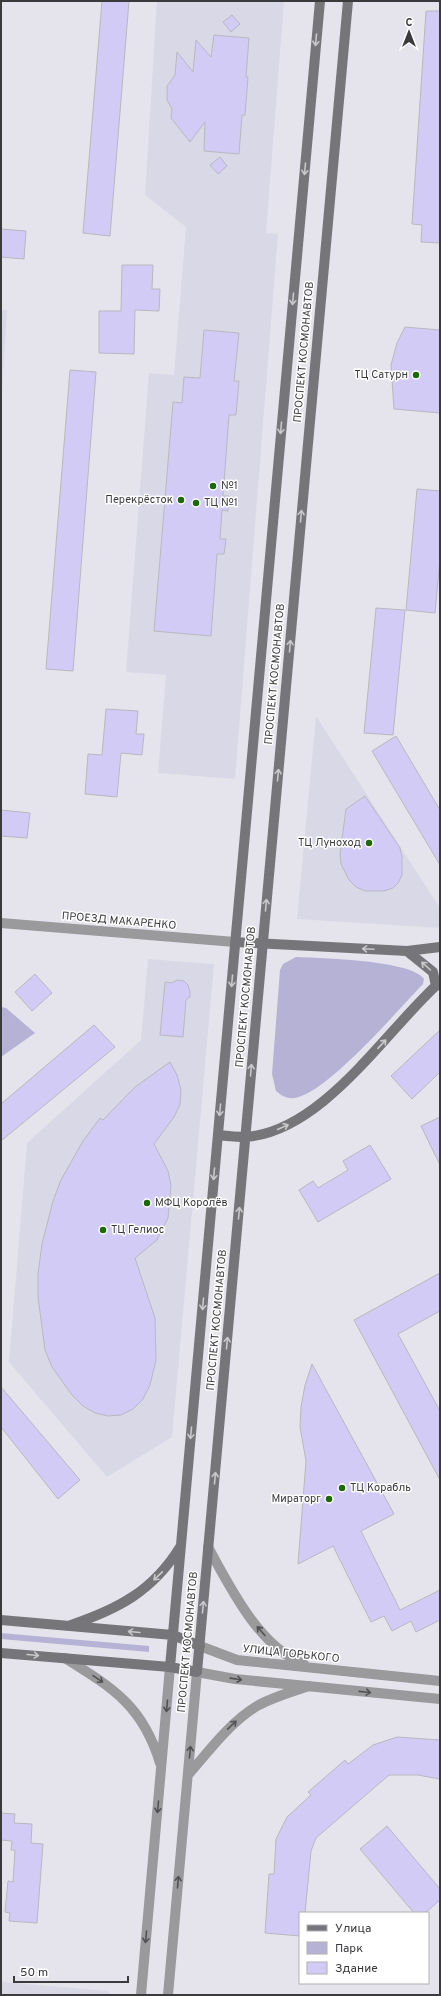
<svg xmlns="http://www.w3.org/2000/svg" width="441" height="1996" viewBox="0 0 441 1996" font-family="Overpass,sans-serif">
<rect width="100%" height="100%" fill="#e5e4ec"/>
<path fill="#d9d8e7" d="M157,1h127l-18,232 12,1 -43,545 -77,-6 8,-98 -40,-3 23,-299 25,2 12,-148 -41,-32z
M1,310h6l-6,95z
M316,716l124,192v20l-143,-9z
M148,959l66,5 -42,473 -65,40 -98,-115 18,-219 114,-103z
M2,1982l107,9v4h-108z"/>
<path fill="#b6b2d5" d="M296,957c23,1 116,3 128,22l-1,5c-25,26 -96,109 -128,114 -8,1 -13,-2 -19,-7l-4,-17 8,-104 3,-6z
M1,1007l5,1 29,25 -34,24z
M1,1633l148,13v6l-148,-13z"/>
<path fill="#d1cbf6" stroke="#b9b8bf" d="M102,1h27l-19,235 -27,-3z
M426,11h14v232l-19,-1 1,-17 -10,-1z
M232,15l8,9 -9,8 -8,-10z
M214,35l35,3 -3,39h2l-3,38h-3l-3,39 -35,-3 1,-29 -15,20 -19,-24 1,-9 -5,-9v-14l8,-11 2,-23 16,20 3,-32 15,17z
M220,157l7,9 -9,8 -8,-9z
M1,229l25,2 -2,28 -23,-2z
M122,265h31l-1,24h8l-1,22 -24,-1 -1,44 -35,-1v-42h22z
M405,327l35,3v83l-46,-4 -3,-44 6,-22z
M204,330l35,3 -5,48h5l-3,34h-7l-6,81h6l-1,15 -6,-1 -2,29h6l-2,15h-7l-6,82 -57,-5 19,-229 9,1 2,-26 16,1z
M70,370l26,2 -23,299 -27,-2z
M417,489l23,2v68l-5,54 -29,-3z
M376,608l29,2 -12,125 -29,-2z
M106,709l32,2 -2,23h8l-2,21 -21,-2 -4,44 -32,-3 3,-40 14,1z
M396,736l44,74v55l-68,-114z
M365,796l35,52 2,9v18l-4,8 -5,5 -9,3h-19l-9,-4 -7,-7 -8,-16 -1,-10 6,-45z
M1,810l29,3 -3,25 -26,-2z
M35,974l17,19 -20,18 -17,-19z
M177,980l7,1 4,4 2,7v5l-4,3 -3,37 -23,-2 5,-53 7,1z
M94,1025l21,22 -114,94v-37z
M440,1030v42l-28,27 -21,-23z
M170,1062l7,13 4,15 -1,15 -6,12 -20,27 14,27 3,14 -3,33 -11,22 -22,18 20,60 1,42 -6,25 -7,14 -10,10 -12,6 -13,1 -13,-3 -12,-7 -11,-11 -20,-28 -7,-17 -7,-53v-23l4,-30 11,-43 8,-21 22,-39 17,-23 3,2 32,-33z
M440,1117v48l-19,-39z
M370,1145l21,34 -73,43 -19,-32 14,-9 5,7 30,-18 -5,-9z
M440,1273v38l-42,23 42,77v69l-86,-160z
M312,1364l82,150 -33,17 39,79 40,-20v30l-24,12 -5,-11 -19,10 -8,-15 -13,6 -38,-76 -35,18 8,-103 -6,-34 1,-20 4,-22z
M1,1387l79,93 -22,19 -57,-72z
M397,1737l43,3v39l-22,-4h-29l-73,63 -5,13 -6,62h-5v23l-35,-3 4,-59h5l2,-35 11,-22 24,-22 -3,-3 37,-32 3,4 25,-19z
M1,1813l14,1 -1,9 18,1 -1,19 12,1 -6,79 -28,-2 1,-8 -5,-1 3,-31 5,1 2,-32h-4l1,-9 -11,-1z
M387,1826l53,63v11l-15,13h-11l-54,-64z"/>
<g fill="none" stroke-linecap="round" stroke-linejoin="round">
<path stroke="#9a9a9d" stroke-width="10" d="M208,1547c22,40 51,100 96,117
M200,1646l37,14 203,21
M197,1672l38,7 205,20"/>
<path stroke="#9a9a9d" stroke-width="10" d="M1,923l234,19
M65,1658c48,30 78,48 95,105
M188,1775c21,-24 41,-52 69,-69 16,-9 34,-14 52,-20
M141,1995l29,-328
M168,1995l29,-323"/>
<path stroke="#76767a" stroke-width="10" d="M235,942l172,9 33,-4
M407,951l26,21 3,14
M218,1135c9,1 18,2 27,2 78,-5 141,-107 195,-155
M1,1620l172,15 27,11
M71,1625c47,-16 82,-34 109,-78
M1,1653l169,14 27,5 151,-1671
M170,1667l150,-1666"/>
</g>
<defs><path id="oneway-shaft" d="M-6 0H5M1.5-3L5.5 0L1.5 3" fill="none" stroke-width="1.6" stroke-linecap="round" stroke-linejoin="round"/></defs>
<g stroke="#c8c8ca">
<use href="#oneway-shaft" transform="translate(316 40) rotate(95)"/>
<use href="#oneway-shaft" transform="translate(305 169) rotate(95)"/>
<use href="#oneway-shaft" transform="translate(293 299) rotate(95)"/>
<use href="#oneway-shaft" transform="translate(281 428) rotate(95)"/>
<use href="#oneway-shaft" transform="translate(301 516) rotate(-85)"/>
<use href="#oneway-shaft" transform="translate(290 646) rotate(-85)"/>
<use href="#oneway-shaft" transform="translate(278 775) rotate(-85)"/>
<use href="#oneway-shaft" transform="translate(266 905) rotate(-85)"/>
<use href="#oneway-shaft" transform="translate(368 949) rotate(-177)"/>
<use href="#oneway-shaft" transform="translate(426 966) rotate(-138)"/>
<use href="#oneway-shaft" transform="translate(232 981) rotate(95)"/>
<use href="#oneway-shaft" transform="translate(382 1044) rotate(-47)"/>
<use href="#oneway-shaft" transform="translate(251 1070) rotate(-85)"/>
<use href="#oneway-shaft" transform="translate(220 1110) rotate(95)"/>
<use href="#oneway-shaft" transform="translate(283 1127) rotate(-24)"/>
<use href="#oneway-shaft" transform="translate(214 1174) rotate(95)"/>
<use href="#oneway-shaft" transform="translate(239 1213) rotate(-85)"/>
<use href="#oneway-shaft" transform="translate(203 1304) rotate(95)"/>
<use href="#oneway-shaft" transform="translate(227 1343) rotate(-85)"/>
<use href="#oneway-shaft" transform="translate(191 1433) rotate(95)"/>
<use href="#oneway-shaft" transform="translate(215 1478) rotate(-85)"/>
<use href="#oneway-shaft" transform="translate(158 1576) rotate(136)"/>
<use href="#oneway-shaft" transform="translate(203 1607) rotate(-85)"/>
<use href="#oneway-shaft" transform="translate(134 1632) rotate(-175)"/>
<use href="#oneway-shaft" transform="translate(33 1655) rotate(5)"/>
</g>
<g stroke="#525255">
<use href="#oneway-shaft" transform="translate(261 1631) rotate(-131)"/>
<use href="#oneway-shaft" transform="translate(98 1679) rotate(34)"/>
<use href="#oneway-shaft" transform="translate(236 1679) rotate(8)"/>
<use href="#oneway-shaft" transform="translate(365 1692) rotate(6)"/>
<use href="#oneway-shaft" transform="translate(167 1706) rotate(95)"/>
<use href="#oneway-shaft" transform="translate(232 1725) rotate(-44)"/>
<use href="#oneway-shaft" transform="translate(190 1752) rotate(-85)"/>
<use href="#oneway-shaft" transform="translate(158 1807) rotate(95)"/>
<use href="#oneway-shaft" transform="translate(178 1882) rotate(-85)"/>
<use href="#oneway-shaft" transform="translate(146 1937) rotate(95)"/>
</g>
<g fill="#1c6909" stroke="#fff" stroke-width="1.5">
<circle cx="416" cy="375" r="4"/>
<circle cx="213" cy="486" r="4"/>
<circle cx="181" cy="500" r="4"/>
<circle cx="196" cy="503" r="4"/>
<circle cx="369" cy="843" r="4"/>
<circle cx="147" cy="1203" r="4"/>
<circle cx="103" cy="1230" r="4"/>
<circle cx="342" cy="1488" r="4"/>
<circle cx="329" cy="1499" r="4"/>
</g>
<g text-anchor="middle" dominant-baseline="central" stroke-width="3" stroke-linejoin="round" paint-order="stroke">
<g font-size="11" fill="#3a3a3d" stroke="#fff">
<text transform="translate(304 352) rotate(-85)">ПРОСПЕКТ КОСМОНАВТОВ</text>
<text transform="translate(275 674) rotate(-85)">ПРОСПЕКТ КОСМОНАВТОВ</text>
<text transform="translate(119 921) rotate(5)">ПРОЕЗД МАКАРЕНКО</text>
<text transform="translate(246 997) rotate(-85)">ПРОСПЕКТ КОСМОНАВТОВ</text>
<text transform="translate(217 1320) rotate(-85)">ПРОСПЕКТ КОСМОНАВТОВ</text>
<text transform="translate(188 1642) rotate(-85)">ПРОСПЕКТ КОСМОНАВТОВ</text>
<text transform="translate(291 1654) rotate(6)">УЛИЦА ГОРЬКОГО</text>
</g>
<g font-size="11" fill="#3a3a3d" stroke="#fff" text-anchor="start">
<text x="408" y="375" text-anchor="end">ТЦ Сатурн</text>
<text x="221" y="486">№1</text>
<text x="173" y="500" text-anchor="end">Перекрёсток</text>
<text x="204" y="503">ТЦ №1</text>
<text x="361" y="843" text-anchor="end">ТЦ Луноход</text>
<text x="155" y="1203">МФЦ Королёв</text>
<text x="111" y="1230">ТЦ Гелиос</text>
<text x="350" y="1488">ТЦ Корабль</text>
<text x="321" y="1499" text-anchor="end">Мираторг</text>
</g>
</g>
<rect width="441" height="1996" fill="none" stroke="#3a3a3d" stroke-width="4"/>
<rect x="299" y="1912" width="130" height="72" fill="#ffffff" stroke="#b0b0b1"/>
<rect x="307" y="1925" width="20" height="6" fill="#76767a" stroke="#b0b0b1"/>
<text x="335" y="1932" font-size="12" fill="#3a3a3d">Улица</text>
<rect x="307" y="1942" width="20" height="12" fill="#b6b2d5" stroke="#b0b0b1"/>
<text x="335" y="1952" font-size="12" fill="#3a3a3d">Парк</text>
<rect x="307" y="1962" width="20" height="12" fill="#d1cbf6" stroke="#b0b0b1"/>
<text x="335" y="1972" font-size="12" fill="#3a3a3d">Здание</text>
<g transform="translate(409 32)" stroke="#ffffff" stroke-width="3" paint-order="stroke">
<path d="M0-3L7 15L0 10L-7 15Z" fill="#3a3a3d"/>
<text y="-6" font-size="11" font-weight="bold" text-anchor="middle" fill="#3a3a3d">С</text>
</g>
<path d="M14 1976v6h114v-6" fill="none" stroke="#3a3a3d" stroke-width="2"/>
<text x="20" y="1976" font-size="12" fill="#3a3a3d" stroke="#ffffff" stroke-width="3" paint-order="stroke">50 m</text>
</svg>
